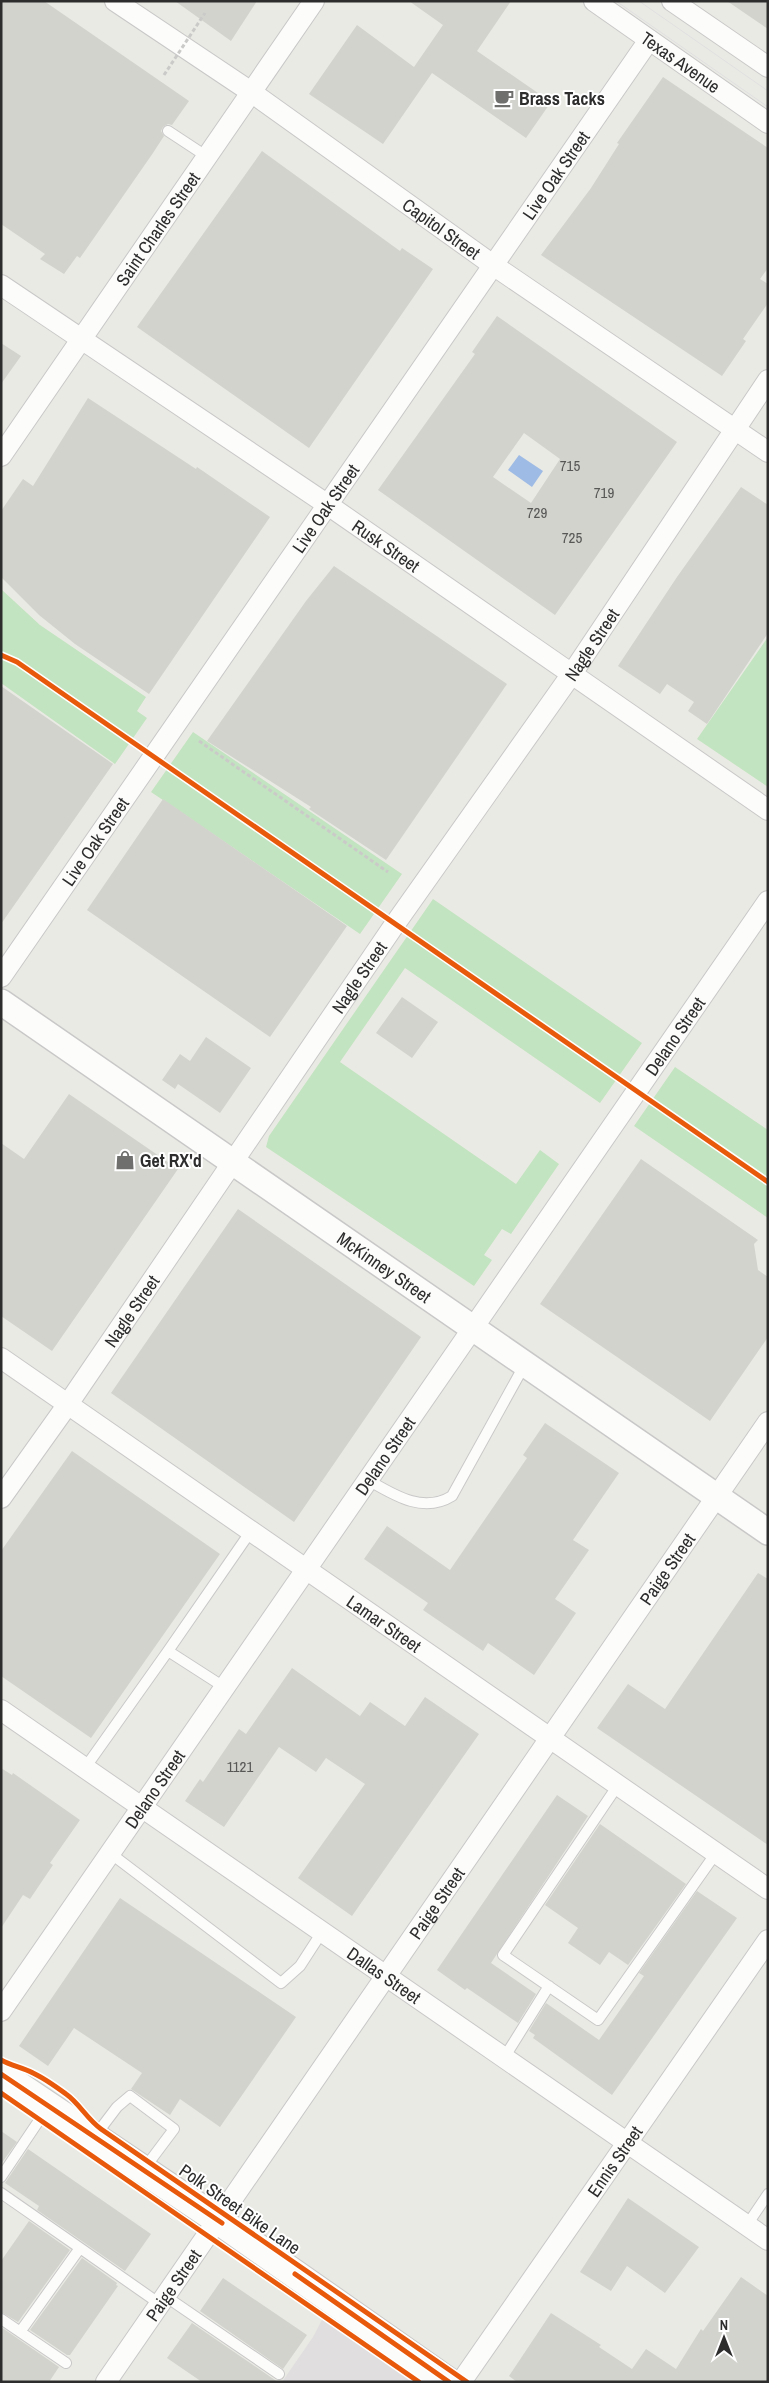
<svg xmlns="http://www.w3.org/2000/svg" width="769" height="2383" viewBox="0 0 769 2383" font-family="'Archivo Narrow',sans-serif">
<rect width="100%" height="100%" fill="#eaeae4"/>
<path fill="#e0dedf" d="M324,2316l96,65v1h-138l31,-45z"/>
<path fill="#c3e4c0" d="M1,589l39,36 106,72 -9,14 10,7 -32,46 -114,-81z
M768,637v150l-71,-48z
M193,732l209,142 -42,60 -209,-142z
M433,899l209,144 -42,60 -195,-135 -65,94 176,122 24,-34 19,14 -48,70 -9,-5 -18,26 8,5 -18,26 -208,-139 3,-11z
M675,1067l93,63v88l-134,-92z"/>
<path fill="#9ebbe5" d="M519,455l24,16 -11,16 -24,-17z"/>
<path fill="#d3d3ce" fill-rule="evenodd" d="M1,1h43l145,100 -17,24 -4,-1 -5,3 -2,4 3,5 -11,17 -73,105 -3,-2 -13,18 -24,-15 5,-5 -44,-30z
M175,1h82l-26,40z
M409,1h102l-34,50 74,51 -25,36 -94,-65 -49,71 -74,-50 48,-69 57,42 29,-42z
M727,1h41v28z
M663,77l105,71v120l-8,11 8,5v19l-25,36 3,2 -24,35 -181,-121 50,-67 28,-44 -2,-1z
M262,151l138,100 2,-3 31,21 -124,179 -172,-121z
M497,316l180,126 -122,173 -177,-125 97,-136 -3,-2zM524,433l36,26 -29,44 -38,-26z
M1,343l20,13 -20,28z
M88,398l108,71 1,-2 73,50 -121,177 -74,-50 -36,-29 -38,-38v-66l22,-32 10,7z
M741,487l27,18v128l-61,91 -19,-13 6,-9 -27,-18 -7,10 -42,-28 59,-89z
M334,566l173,118 -121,176 -77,-51 2,-2 -104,-66 99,-140z
M1,686l112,78 -112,160z
M163,799l184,127 -77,111 -183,-127z
M402,997l36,25 -26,36 -36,-25z
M206,1037l45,31 -31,45 -42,-29 -3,5 -13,-9 18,-26 10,7z
M69,1094l109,75 -126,182 -51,-35v-173l23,16z
M641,1159l117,81 -4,4 4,26 10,7v60l-58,84 -170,-117z
M238,1209l183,128 -127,185 -183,-129z
M545,1423l74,50 -46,67 16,10 -34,49 21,14 -42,62 -46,-32 -5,8 -60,-41 5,-7 -64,-44 23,-33 63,44 77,-112 -4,-3z
M72,1451l148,103 -129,184 -90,-62v-125z
M758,1573l10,6v266l-171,-117 31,-44 37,25z
M292,1668l68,48 10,-14 35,24 20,-29 54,37 -127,182 -54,-38 67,-94 -39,-26 -10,14 -37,-25 -55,80 -39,-26 15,-22 3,3 36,-53 7,5z
M1,1768l11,7 1,-2 67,47 -30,43 3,2 -23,34 -7,-4 -22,33z
M557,1795l31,21 -97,147 45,31 -18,29 -51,-35 -2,2 -28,-20z
M600,1824l86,60 -58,81 -19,-13 -9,13 -32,-22 10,-15 -33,-23z
M697,1891l40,27 -125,177 -79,-57 2,-3 -6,-4 17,-28 53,37 45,-64 -5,-3z
M120,1898l176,119 -76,110 -40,-28 -10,16 -39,-26 11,-16 -68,-45 -26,38 -29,-20z
M1,2131l16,11 -16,22z
M28,2149l123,85 -26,37 -88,-61 2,-4 -34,-23z
M628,2198l71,49 -34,46 -38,-27 -16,25 -31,-19z
M29,2221l41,29 -52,72 -17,-10v-51z
M82,2258l35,25 -1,2 2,1 -48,69h-3l-37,-25z
M741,2277l27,19v86h-251l-8,-6 42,-63 50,32 -2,2 33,22 14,-20 30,20 25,-40 2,2z
M223,2278l84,57 -24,34 -83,-58z
M192,2323l83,57h1l-2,2h-72l-35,-24z
M1,2327l58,40 -10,15h-48z"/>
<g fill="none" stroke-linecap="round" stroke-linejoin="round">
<defs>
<path id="service" d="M168,131l38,25
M368,1480c26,15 55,34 84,16l73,-132
M168,1651l56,36
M85,1768l83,-117 83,-120
M618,1785l-115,170 95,65 118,-167
M110,1853l171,130 19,-17 22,-34
M504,2058l45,-72
M95,2136l22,-29 13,-11 44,33 -30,40
M1,2177l47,-70
M1,2193l79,55
M747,2225l21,-31
M165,2296l114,78
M1,2319l65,44
M20,2332l60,-84 80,56"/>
<g id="minor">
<path id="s1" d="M115,1l136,91 242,173 275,187"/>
<path id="s2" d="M594,1l174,122"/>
<path d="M672,1l96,66"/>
<path id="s3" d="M1,285l327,220 440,305"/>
<path id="s4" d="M1,456l313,-455"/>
<path id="s5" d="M1,977l648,-937"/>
<path id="s6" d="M1,1358l767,531"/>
<path id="s7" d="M1,1498l67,-94 327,-480 176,-249 197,-295"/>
<path id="s8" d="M1,1710l767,530"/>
<path id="s9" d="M1,2011l767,-1110"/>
<path id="s10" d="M106,2382l662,-960"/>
<path id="s11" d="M461,2382l307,-442"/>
</g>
<g id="tertiary">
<path id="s12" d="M1,1002l767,530"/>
</g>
<path id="secondary" d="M1,2074l217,146 231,162"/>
</defs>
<use href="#service" stroke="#c9c8c8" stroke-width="12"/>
<use href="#minor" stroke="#c9c8c8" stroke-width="22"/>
<use href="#tertiary" stroke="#c9c8c8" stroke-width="28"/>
<use href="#secondary" stroke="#c9c8c8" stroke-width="30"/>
<path stroke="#cacac9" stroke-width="3" stroke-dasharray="4 2.5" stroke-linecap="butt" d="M199,741l189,131"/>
<use href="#service" stroke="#fcfcfb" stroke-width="10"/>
<use href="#minor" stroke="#fcfcfb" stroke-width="20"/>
<use href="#tertiary" stroke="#fcfcfb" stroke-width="25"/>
<use href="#secondary" stroke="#fcfcfb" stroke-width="28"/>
<path stroke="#e0dfe1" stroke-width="1" d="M616,1l152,106
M639,1l129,90"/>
<path stroke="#cacac9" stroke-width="3" stroke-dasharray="4 2.5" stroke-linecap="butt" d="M164,75l41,-62"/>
<defs>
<path id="cycleway" d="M1,655l16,7 49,34 702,486
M1,2060c10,6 21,7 32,13 11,5 22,13 33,21 13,9 21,25 35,35l366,253
M1,2074l221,149
M1,2093l418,289
M295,2274l154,108"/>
</defs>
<use href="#cycleway" stroke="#fff" stroke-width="8"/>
<use href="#cycleway" stroke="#e8590c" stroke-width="5"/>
</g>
<defs>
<symbol id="cafe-bare" viewBox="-9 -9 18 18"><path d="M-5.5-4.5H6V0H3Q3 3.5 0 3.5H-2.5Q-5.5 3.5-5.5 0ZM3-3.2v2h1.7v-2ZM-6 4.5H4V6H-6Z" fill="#6f6f6d" stroke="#fff" stroke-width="2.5" paint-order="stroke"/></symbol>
<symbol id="shop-bare" viewBox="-9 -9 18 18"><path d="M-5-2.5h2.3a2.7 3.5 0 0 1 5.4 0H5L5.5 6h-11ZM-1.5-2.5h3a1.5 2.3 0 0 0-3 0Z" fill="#6f6f6d" stroke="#fff" stroke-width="2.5" paint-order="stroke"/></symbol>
</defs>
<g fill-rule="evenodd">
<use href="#cafe-bare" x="490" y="84" width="28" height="28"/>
<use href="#shop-bare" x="111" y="1146" width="28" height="28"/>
</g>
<g text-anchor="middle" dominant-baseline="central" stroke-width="4" stroke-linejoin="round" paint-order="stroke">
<g font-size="15" fill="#575756">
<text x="570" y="465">715</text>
<text x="604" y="492">719</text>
<text x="537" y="512">729</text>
<text x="572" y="537">725</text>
<text x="240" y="1766">1121</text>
</g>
<g font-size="18" fill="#2d2d2d" stroke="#fff">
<text stroke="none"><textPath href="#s2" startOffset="106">Texas Avenue</textPath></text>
<text stroke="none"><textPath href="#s5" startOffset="975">Live Oak Street</textPath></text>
<text stroke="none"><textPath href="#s4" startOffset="276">Saint Charles Street</textPath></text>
<text stroke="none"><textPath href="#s1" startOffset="398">Capitol Street</textPath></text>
<text stroke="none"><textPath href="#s5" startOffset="570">Live Oak Street</textPath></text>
<text stroke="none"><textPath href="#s3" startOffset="465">Rusk Street</textPath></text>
<text stroke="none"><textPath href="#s7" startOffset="1038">Nagle Street</textPath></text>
<text stroke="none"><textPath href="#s5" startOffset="165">Live Oak Street</textPath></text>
<text stroke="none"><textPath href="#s7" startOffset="632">Nagle Street</textPath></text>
<text stroke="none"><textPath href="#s9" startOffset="1185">Delano Street</textPath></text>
<text stroke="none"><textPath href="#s12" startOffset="466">McKinney Street</textPath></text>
<text stroke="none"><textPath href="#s7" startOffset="228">Nagle Street</textPath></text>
<text stroke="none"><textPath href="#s9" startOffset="675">Delano Street</textPath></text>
<text stroke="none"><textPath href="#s10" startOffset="988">Paige Street</textPath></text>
<text stroke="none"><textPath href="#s6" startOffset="466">Lamar Street</textPath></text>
<text stroke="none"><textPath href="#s9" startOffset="270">Delano Street</textPath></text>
<text stroke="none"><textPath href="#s10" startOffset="582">Paige Street</textPath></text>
<text stroke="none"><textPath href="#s8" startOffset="466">Dallas Street</textPath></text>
<text stroke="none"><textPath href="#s11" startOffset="269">Ennis Street</textPath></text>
<text transform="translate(240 2209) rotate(35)">Polk Street Bike Lane</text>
<text stroke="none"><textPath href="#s10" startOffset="118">Paige Street</textPath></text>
</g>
<g font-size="18" font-weight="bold" fill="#2d2d2d" stroke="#fff" text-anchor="start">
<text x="519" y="98">Brass Tacks</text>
<text x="140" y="1160">Get RX'd</text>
</g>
</g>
<rect width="769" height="2383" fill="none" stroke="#2d2d2d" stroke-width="5"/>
<g transform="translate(724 2338)" stroke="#ffffff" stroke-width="4" paint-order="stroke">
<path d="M0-4L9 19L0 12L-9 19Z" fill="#2d2d2d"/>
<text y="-8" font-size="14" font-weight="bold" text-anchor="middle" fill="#2d2d2d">N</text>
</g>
</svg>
